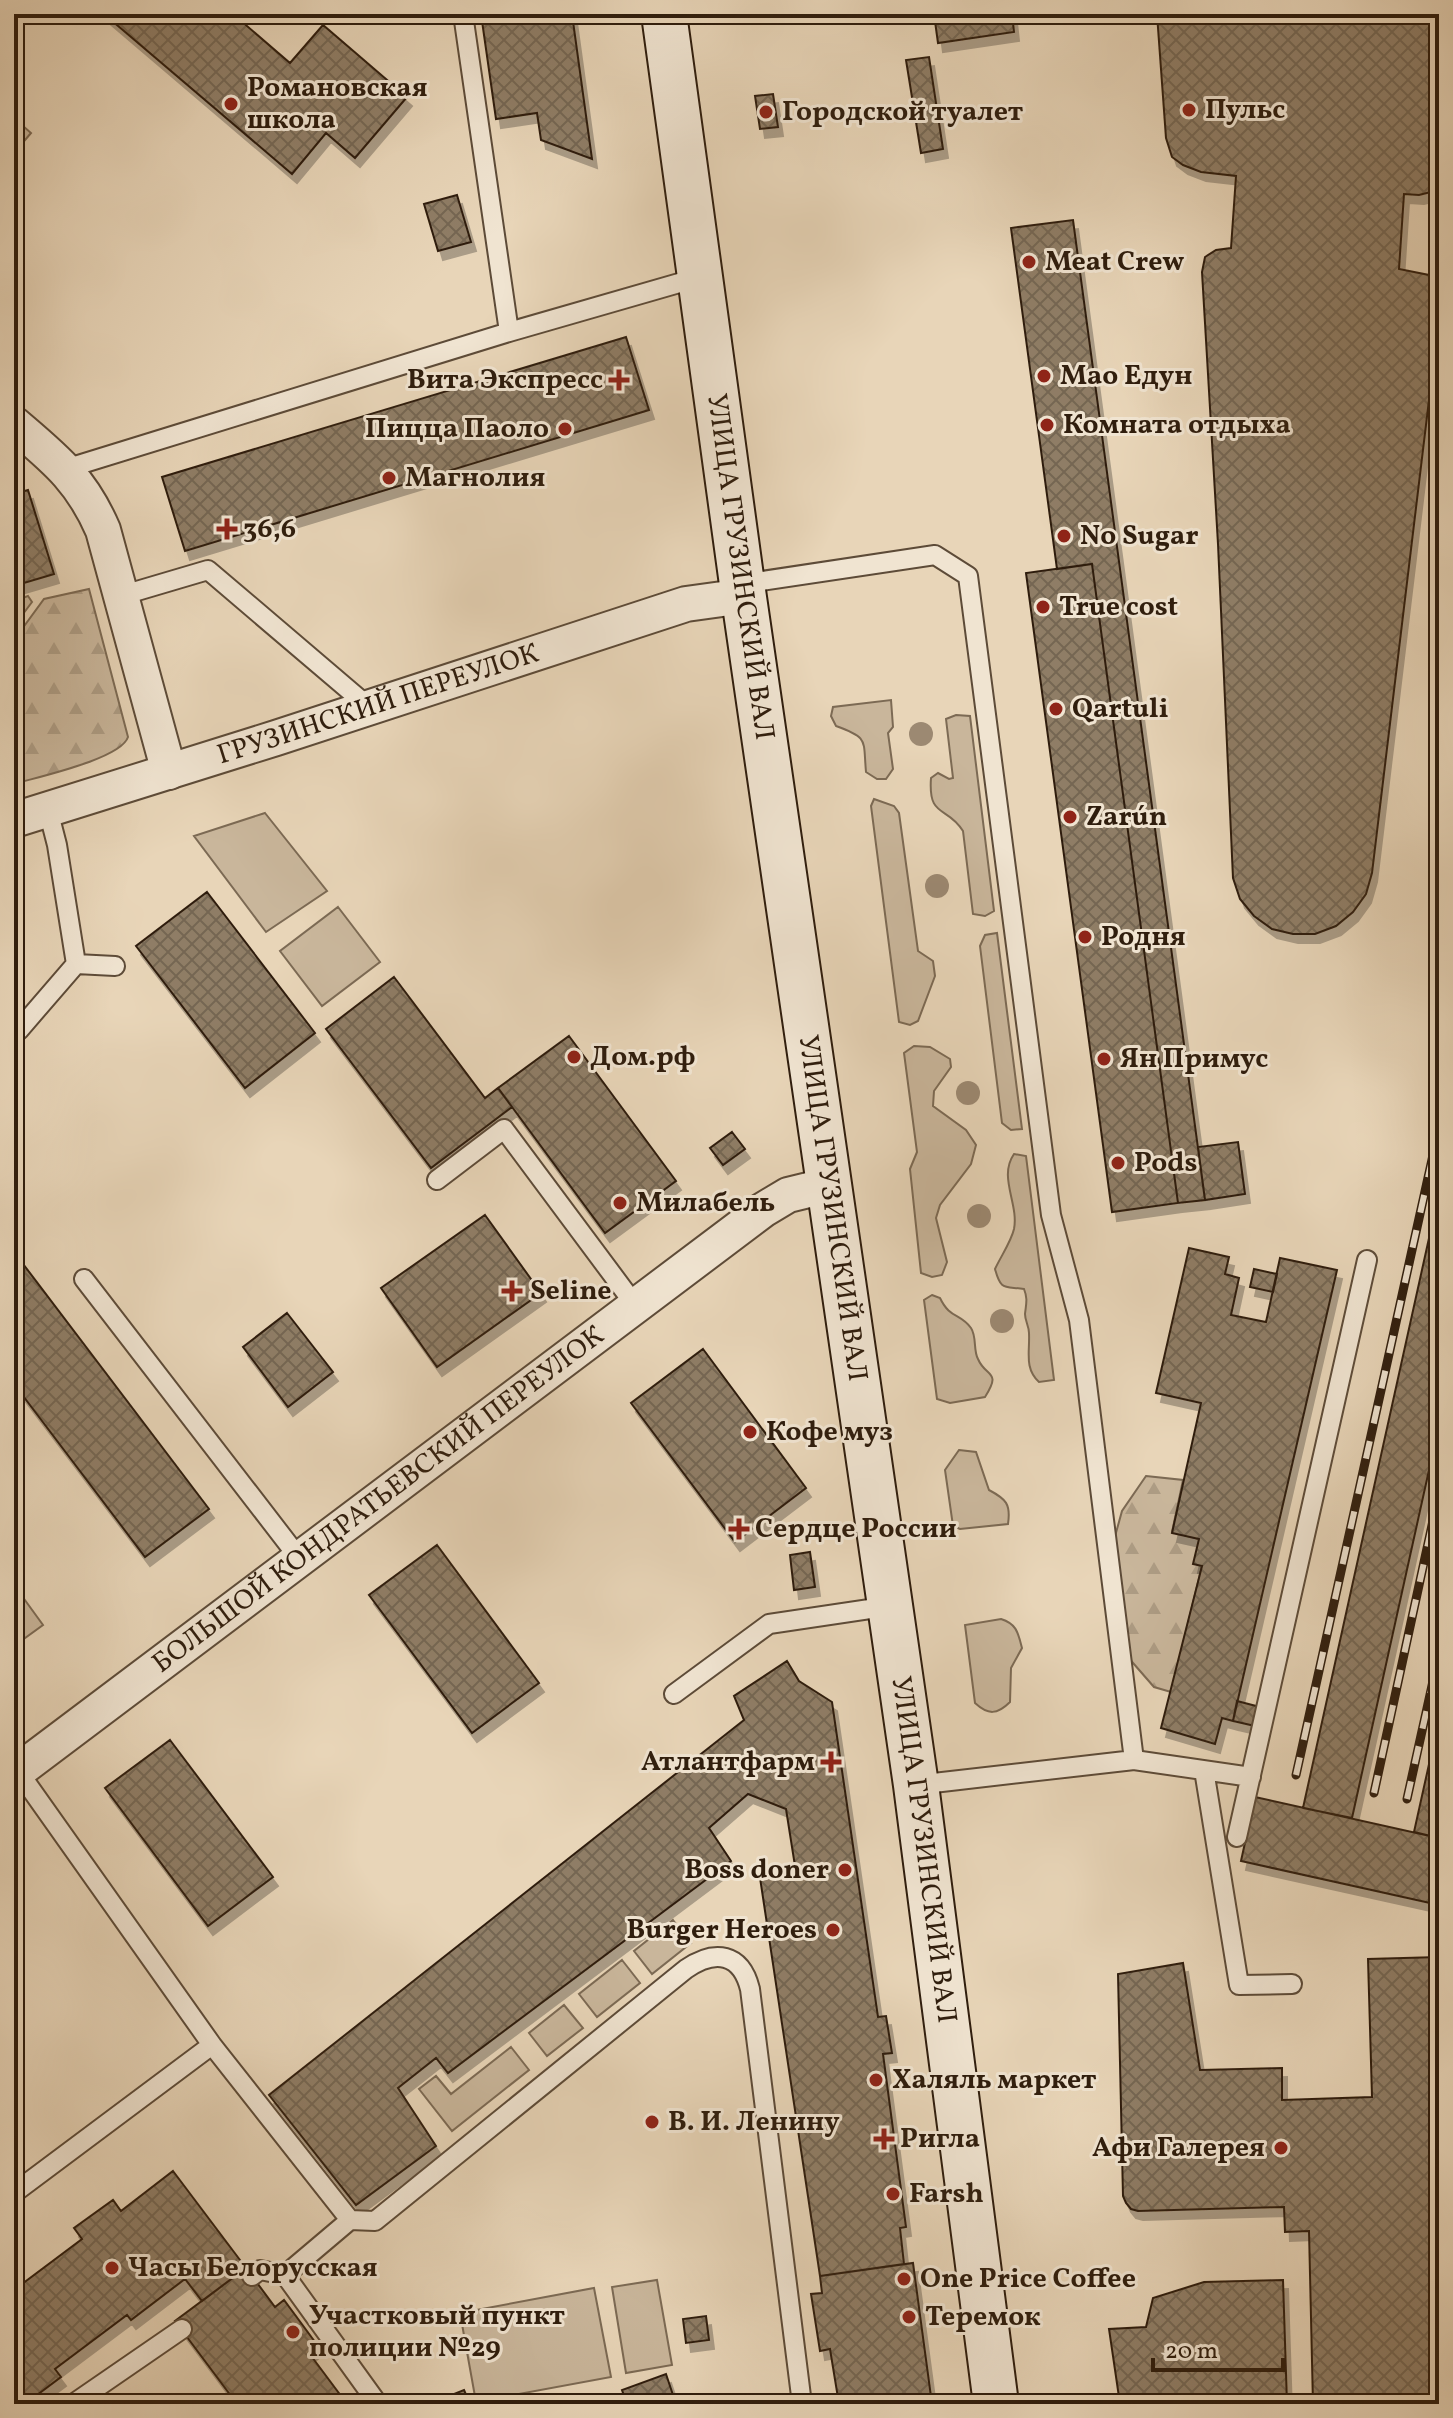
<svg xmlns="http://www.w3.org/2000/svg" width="1453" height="2418" viewBox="0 0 1453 2418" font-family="Vollkorn,serif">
<defs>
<pattern id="forest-firs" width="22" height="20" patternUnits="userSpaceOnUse" patternTransform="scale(2)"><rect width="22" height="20" fill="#c9b69b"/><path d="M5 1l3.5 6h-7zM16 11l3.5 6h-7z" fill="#ad9c84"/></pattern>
<pattern id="building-cross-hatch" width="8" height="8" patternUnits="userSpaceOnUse" patternTransform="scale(2)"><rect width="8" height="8" fill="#8f7d66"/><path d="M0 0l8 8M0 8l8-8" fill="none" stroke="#756652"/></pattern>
<filter id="shadow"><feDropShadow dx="5" dy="9" stdDeviation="0" flood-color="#0004"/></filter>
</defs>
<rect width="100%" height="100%" fill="#e8d5b8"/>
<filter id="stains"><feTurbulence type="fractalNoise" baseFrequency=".0025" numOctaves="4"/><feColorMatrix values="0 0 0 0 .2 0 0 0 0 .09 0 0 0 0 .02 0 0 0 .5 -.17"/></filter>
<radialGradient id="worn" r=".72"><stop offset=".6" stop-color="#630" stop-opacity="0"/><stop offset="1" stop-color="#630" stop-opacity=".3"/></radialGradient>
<path fill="#c9b69b" stroke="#7c6a54" stroke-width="2" d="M14,118l17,15 -17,20z
M891,700l2,27 -5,6 5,36 -7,10h-9l-11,-7c-3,-33 3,-34 -30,-46l-5,-10 2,-9z
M956,715l14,1 24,195 -9,5 -12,-2 -10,-83c-16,-26 -35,-12 -32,-53l7,-5 11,6 4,-1 -7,-59z
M874,799l20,7 5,7 19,138 15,10 2,15 -17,45 -8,4 -11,-3 -28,-216z
M265,813l62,78 -61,41 -72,-96z
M338,907l42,55 -58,44 -42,-55z
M997,933l25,196 -11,1 -9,-7 -22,-177 5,-11z
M914,1046l16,1 20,12 1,8 -17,24 -1,15 33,24 10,15 -5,19 -31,41 -4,13 11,44 -5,13 -10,2 -11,-4 -11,-104 7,-17 -13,-99z
M1014,1154l12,2 28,224 -15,2c-15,-14 -9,-30 -10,-49 0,-7 -4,-12 -4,-19 1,-10 3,-15 -1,-25 -20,-3 -23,2 -29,-20 6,-13 16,-27 19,-40 5,-25 -16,-52 0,-75z
M932,1295l8,3c10,21 20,15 31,30 6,9 2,22 7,31 8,19 24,11 7,38l-35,6 -13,-4 -13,-99z
M959,1450l17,2 13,38c17,9 22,14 19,34l-48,5 -7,-3 -8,-56z
M14,1585l29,40 -29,21z
M1001,1619c16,5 17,14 21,29l-11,20 -1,34c-13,13 -22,13 -35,1l-10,-78z
M673,1920l18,23 -39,31 -18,-23z
M622,1960l18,23 -43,34 -18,-23z
M564,2005l19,23 -36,28 -18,-23z
M511,2047l18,23 -77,61 -33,-42 17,-13 15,18z
M657,2280l15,85 -46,8 -14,-86z
M594,2288l17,89 -135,25 -16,-89z"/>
<path fill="url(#forest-firs)" stroke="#7c6a54" stroke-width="2" d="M89,589l39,148c-7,22 -91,40 -114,47v-144l30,-41z
M28,596l4,6 -18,24v-25z
M1146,1476l37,4 -11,52 27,7 3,27 -31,126 -17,-5 -41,-47 -7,-71 16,-58z"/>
<path fill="url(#building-cross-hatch)" stroke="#2f1d0d" stroke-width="2" filter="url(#shadow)" d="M104,14h129l57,49 33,-38 84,72 -52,61 -29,-25 -34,41z
M481,14h91l20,145 -51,-19 -4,-27 -41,6z
M934,14h78l2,18 -76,11z
M1157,14h282v176l-20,5 -15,-1 -5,75 30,6 9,9 1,33 -67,556 -6,21 -13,18 -17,14 -21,8h-22l-21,-5 -18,-13 -14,-17 -7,-21 -15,-334 -16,-272 3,-15 11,-7 15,-2 5,-72 -35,-4 -18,-7 -11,-8 -6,-19z
M929,57l14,92 -22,4 -15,-93z
M773,94l5,33 -18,2 -5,-33z
M457,195l14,47 -33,9 -14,-47z
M1073,220l132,980 -27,3 -86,-639 -35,5 -46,-341z
M626,337l23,73 -464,141 -23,-74z
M28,490l26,84 -40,12v-92z
M1092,564l86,639 -66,9 -86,-639z
M207,892l108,141 -70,55 -109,-142z
M394,977l91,121 13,-10 14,19 -81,61 -105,-139z
M569,1036l107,145 -71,52 -107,-145z
M732,1132l13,17 -22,16 -13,-17z
M1238,1142l7,52 -40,6 -7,-53z
M1439,1193v232l-87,393 -49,-10z
M485,1215l56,78 -104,74 -56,-79z
M1189,1248l40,9 -4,17 14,4 -8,37 35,7 14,-64 57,12 -104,451 -11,-3 -7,26 -54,-16 41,-162 -9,-2 6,-25 -27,-6 29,-130 -45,-10z
M14,1252l195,257 -64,48 -131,-173z
M1254,1269l23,5 -4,18 -23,-5z
M287,1313l46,59 -45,35 -45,-60z
M703,1349l103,139 -71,54 -104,-139z
M437,1545l102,138 -67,50 -103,-138z
M810,1552l5,35 -21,3 -4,-35z
M787,1661l12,20 33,21 46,315 8,-1 6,37 -9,1 23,173 -6,1 4,36 -84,12 -61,-405 36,-5 -9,-57 -38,-15 -39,34 22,33 -283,212 -12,-15 -38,30 38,58 -80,59 -87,-110 475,-375 -10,-24z
M1237,1701l23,6 -5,19 -22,-5z
M1439,1719v119l-25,-6z
M170,1740l103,137 -65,49 -103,-138z
M1255,1797l184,41v67l-198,-44z
M1439,1957v447h-126l-4,-173 -24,1 -1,-25 -146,4 -7,-2 -5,-6 -3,-7 -5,-222 65,-11 17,107 82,-2v32l90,-3 -4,-138z
M173,2171l73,97 -44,33 -17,-22 -54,41 -4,-5 -72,54 6,8 -36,27h-11v-114l68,-51 -8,-11 39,-28 8,11z
M913,2263l19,141h-93l-9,-55 -10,2 -9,-57 11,-1 -2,-17z
M246,2268l29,39 9,-7 34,46 -9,7 38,51h-110l-62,-83z
M1283,2280l4,124h-167l-11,-75 37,-2 7,-29 51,-16z
M706,2316l3,24 -23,3 -3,-24z
M666,2374l10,30h-49l-5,-14z
M464,2390l6,14h-41z"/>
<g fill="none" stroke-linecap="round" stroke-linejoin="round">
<defs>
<path id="service" d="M463,14l46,318 191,-55
M65,469l444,-137
M742,584l193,-29 33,21 83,639 28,105 55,440
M120,596l88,-26 162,138
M48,810l9,35 19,119
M14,1032l5,-2 57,-66 39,2
M437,1180l67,-51 131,176
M84,1279l215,279
M674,1694l95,-70 121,-18
M1204,1770l35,215 53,-1
M916,1785l218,-25 117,17
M1237,1837l130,-577
M212,2045l138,175 25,1 311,-252c29,-20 55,-16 64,20l52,415
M14,2193l198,-148 -194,-274
M285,2275l93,129
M252,2276l8,-6 25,5 65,-55
M73,2404l109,-75"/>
<g id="minor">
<path d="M14,424c41,35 67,55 89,106l66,242"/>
<path id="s1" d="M14,820l262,-82 410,-134 58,-8"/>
<path id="s2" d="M14,1774l749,-564 25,-15 41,-10"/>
</g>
<g id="secondary">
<path id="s3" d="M664,14l78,570 174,1201 80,619"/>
</g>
</defs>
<use href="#service" stroke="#5d4b38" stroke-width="22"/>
<use href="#minor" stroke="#5d4b38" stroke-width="38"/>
<use href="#secondary" stroke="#2f1d0d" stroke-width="48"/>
<use href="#service" stroke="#f0e4d1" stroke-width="18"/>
<use href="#minor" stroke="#f0e4d1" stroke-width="34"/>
<use href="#secondary" stroke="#f0e4d1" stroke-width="44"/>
<defs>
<path id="rail" d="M1296,1775l143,-647
M1374,1793l65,-300
M1407,1799l32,-145"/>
</defs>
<use href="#rail" stroke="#2f1d0d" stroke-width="9"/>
<use href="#rail" stroke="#f0e4d1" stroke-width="6" stroke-dasharray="18" stroke-linecap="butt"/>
</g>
<g fill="#9c8972">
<circle cx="921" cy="734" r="12"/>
<circle cx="937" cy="886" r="12"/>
<circle cx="968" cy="1093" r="12"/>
<circle cx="979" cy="1216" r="12"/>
<circle cx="1002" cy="1321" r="12"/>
</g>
<g fill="#8f2418" stroke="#f0e4d1" stroke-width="3">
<circle cx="231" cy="104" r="8"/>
<circle cx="1189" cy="110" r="8"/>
<circle cx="766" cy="112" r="8"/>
<circle cx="1029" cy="262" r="8"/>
<circle cx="1044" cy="376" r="8"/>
<path d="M615 368h8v8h8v8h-8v8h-8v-8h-8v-8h8z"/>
<circle cx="1047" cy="425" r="8"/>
<circle cx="565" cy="429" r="8"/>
<circle cx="389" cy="478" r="8"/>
<path d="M223 517h8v8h8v8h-8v8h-8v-8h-8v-8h8z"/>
<circle cx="1064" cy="536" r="8"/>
<circle cx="1043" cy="607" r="8"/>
<circle cx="1056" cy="709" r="8"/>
<circle cx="1070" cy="817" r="8"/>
<circle cx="1085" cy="937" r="8"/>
<circle cx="574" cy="1057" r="8"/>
<circle cx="1104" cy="1059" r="8"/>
<circle cx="1118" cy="1163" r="8"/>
<circle cx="620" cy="1203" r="8"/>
<path d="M508 1279h8v8h8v8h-8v8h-8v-8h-8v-8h8z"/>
<circle cx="750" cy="1432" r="8"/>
<path d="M735 1517h8v8h8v8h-8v8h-8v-8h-8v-8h8z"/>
<path d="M827 1750h8v8h8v8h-8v8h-8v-8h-8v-8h8z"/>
<circle cx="845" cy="1870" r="8"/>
<circle cx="833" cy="1930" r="8"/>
<circle cx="876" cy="2080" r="8"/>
<circle cx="652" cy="2122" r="8"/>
<path d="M880 2127h8v8h8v8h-8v8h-8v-8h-8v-8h8z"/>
<circle cx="1281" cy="2148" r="8"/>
<circle cx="893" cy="2194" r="8"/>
<circle cx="112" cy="2268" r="8"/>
<circle cx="904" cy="2279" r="8"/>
<circle cx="909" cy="2317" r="8"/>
<circle cx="293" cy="2332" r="8"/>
</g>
<g text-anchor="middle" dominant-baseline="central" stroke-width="6" stroke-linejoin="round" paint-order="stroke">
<g font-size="28" font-weight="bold" fill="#2f1d0d" stroke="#f0e4d1" text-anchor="start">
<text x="247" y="88">Романовская<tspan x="247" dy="32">школа</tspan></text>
<text x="1205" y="110">Пульс</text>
<text x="782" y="112">Городской туалет</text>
<text x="1045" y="262">Meat Crew</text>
<text x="1060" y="376">Мао Едун</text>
<text x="603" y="380" text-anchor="end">Вита Экспресс</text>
<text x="1063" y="425">Комната отдыха</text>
<text x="549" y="429" text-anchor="end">Пицца Паоло</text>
<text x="405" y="478">Магнолия</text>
<text x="243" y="529">36,6</text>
<text x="1080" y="536">No Sugar</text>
<text x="1059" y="607">True cost</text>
<text x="1072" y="709">Qartuli</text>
<text x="1086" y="817">Zarún</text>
<text x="1101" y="937">Родня</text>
<text x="590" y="1057">Дом.рф</text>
<text x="1120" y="1059">Ян Примус</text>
<text x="1134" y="1163">Pods</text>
<text x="636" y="1203">Милабель</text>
<text x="530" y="1291">Seline</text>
<text x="766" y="1432">Кофе муз</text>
<text x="755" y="1529">Сердце России</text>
<text x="815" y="1762" text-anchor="end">Атлантфарм</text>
<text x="829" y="1870" text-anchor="end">Boss doner</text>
<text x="817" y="1930" text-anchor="end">Burger Heroes</text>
<text x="892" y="2080">Халяль маркет</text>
<text x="668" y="2122">В. И. Ленину</text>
<text x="900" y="2139">Ригла</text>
<text x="1265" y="2148" text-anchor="end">Афи Галерея</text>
<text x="909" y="2194">Farsh</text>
<text x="128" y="2268">Часы Белорусская</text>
<text x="920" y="2279">One Price Coffee</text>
<text x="309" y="2316">Участковый пункт<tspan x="309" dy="32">полиции №29</tspan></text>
<text x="925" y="2317">Теремок</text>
</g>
<g font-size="28" fill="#2f1d0d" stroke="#f0e4d1">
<text stroke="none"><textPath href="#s3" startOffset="558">УЛИЦА ГРУЗИНСКИЙ ВАЛ</textPath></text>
<text stroke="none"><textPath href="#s1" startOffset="382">ГРУЗИНСКИЙ ПЕРЕУЛОК</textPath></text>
<text stroke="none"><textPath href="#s3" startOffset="1206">УЛИЦА ГРУЗИНСКИЙ ВАЛ</textPath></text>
<text stroke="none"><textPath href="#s2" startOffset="456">БОЛЬШОЙ КОНДРАТЬЕВСКИЙ ПЕРЕУЛОК</textPath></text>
<text stroke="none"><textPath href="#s3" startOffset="1854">УЛИЦА ГРУЗИНСКИЙ ВАЛ</textPath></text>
</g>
</g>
<rect width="1453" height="2418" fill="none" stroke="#e8d5b8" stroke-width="48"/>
<rect x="16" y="16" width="1421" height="2386" fill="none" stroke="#2f1d0d" stroke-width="4"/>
<rect x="24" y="24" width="1405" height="2370" fill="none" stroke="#2f1d0d" stroke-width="2"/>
<path d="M1153 2358v12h130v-12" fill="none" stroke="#2f1d0d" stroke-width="4"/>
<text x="1165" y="2358" font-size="24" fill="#2f1d0d" stroke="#f0e4d1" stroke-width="6" paint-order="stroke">20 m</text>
<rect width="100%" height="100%" filter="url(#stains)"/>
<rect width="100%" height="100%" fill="url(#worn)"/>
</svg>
